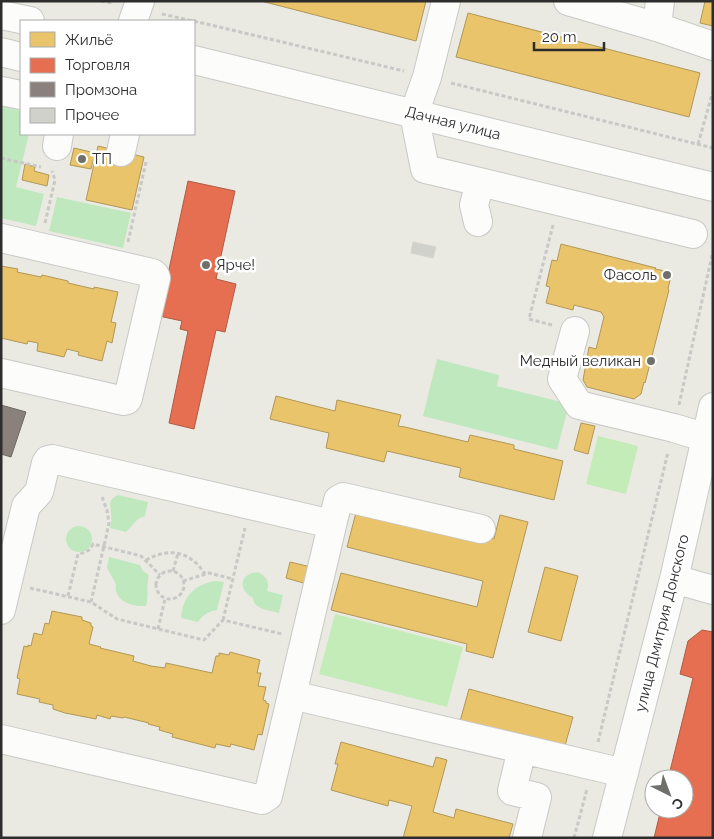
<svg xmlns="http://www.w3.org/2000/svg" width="714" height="839" viewBox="0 0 714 839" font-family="Raleway,sans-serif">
<rect width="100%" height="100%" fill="#eaeae2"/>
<path fill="#bfe8be" d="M3,106l18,5v23h8l-13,53 28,7 -8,32 -35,-8v-111z
M57,197l74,16 -8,35 -74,-17z
M437,359l62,16 -2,11 72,18 -12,46 -134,-34z
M118,495l30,7 -3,14 -7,3 -12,13 -16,-4c1,-4 2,-9 1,-14 0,-10 -4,-13 7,-19z
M66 539a13 13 0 1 1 26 0a13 13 0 1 1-26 0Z
M109,557l31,8 3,6 6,4c-3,11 0,20 -3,31 -14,1 -33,-5 -30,-22l-9,-16z
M258,572c9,5 12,10 9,19l16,4 -4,18c-10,-3 -25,-3 -26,-15 -16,-8 -13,-25 5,-26z
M214,581l10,1 -7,28c-8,1 -14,5 -19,12l-17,-4c2,-22 12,-32 33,-37z"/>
<path fill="#c3ecb8" d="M598,436l40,10 -12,48 -40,-10z
M335,614l128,33 -16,60 -128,-33z"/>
<path fill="#e9c46a" stroke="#b19758" d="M261,1h165l-10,40z
M705,1h8v25l-13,-3z
M468,13l232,60 -11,44 -233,-60z
M98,146l46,11 -12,53 -46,-10z
M74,148l21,5 -4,16 -21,-4z
M25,164l10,3 -1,4 15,4 -2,11 -25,-6z
M561,244l95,24 -1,1 10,2 5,9 -2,9 1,1 -24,93 -1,-1 -3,12 -7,5 -47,-12 -4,-7 6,-33 7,2 8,-32 -3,-5 -27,-7 -1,5 -27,-7 4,-16 -4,-1 6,-26 5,1z
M1,266l17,3 -1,3 24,5 1,-2 26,6v2l26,6v-2l24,5 -7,30 5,1 -4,20 -5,-2 -5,20 -24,-6 1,-3 -12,-3 -3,8 -13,-3 -14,-3 1,-8 -10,-2 -1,3 -26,-6z
M276,396l59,15 2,-11 64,15 -3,11 7,1 63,15 2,-7 44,10v4l49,12 -9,39 -95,-23 2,-9 -74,-17 -3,11 -58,-14 3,-15 -59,-14z
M581,423l14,3 -7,28 -14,-4z
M358,505l136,34 6,-24 28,7 -35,136 -27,-7 1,-7 -136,-34 10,-37 136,34 6,-26 -136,-34z
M290,562l21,5 -4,17 -21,-6z
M545,567l33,9 -17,65 -33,-9z
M52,611l30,6v3l9,3v3l2,1 -4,17 12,3 -1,1 34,8 -1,5 18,5 14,2 1,-5 46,10 4,-17h3v-3l10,2 1,-3 30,8 -3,13h4l-3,13 8,1 -3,13 3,1v2l3,1 -7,31 -4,-1 -4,16 -23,-6 -1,3 -14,-3 -1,4 -43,-11 1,-3 -14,-4 1,-3 -12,-3 1,-1 -25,-6 -1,1 -12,-2 -1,3 -13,-4 -1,4 -31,-6 -12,-4v-4l-14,-3 1,-3 -23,-5 3,-15 -3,-1 7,-32 4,1v-2l3,1 3,-13 8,2 3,-12 4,1z
M469,689l104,28 -10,36 -104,-28z
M341,742l92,25 3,-10 11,3 -14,52 21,6 2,-9 57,15 -4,14h-106l9,-32 -23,-6 -1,6 -57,-16 7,-26h-3z"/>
<path fill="#e76f51" stroke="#af5b46" d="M188,181l47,10 -19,88 20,5 -11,48 -9,-2 -22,99 -25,-6 19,-92 -8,-2 2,-8 -23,-5z
M702,630l11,2v206h-59l7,-29h23v-30h-16l25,-101 -13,-4 8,-33z"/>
<path fill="#8a817c" stroke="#6e6864" d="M1,405l25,7 -15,45 -10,-3z"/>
<path fill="#d1d1cb" stroke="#d5d5ce" d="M413,242l23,5 -3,11 -22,-5z"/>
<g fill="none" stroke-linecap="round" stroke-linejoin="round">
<defs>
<path id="minor" d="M446,1l-19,76 -13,37 11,55 55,13 -6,23 4,17
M568,1l89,26 56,19
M1,15l29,6
M133,21l7,-20
M657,27l3,-26
M1,52l20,5
M194,60l519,127
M1,91l20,4
M57,146l2,-12
M121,152l4,-18
M480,182l213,52
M1,238l151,35 3,2 1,3 -28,120 -1,2 -3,1 -123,-28
M575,331l-13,48 17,26 95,23 33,10
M481,529l-138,-32 -5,3 -46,195 332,78
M674,579l39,11
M1,610l25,-104 13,-14 7,-29 2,-3 4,-1 280,65
M1,739l261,61 6,-4 24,-101
M522,749l-10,42 25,6 -10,41
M607,838l67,-259 39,-172"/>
</defs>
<use href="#minor" stroke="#c8c8c7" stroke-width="30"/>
<path stroke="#c8c8c7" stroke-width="3" stroke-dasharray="4 2.5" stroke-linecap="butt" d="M101,1l11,2
M162,14l31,7
M194,21l210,50
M451,83l262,65
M698,144l15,-53
M1,158l40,9
M45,223l10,-43 -3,-9
M128,242l18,-80
M552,325l-23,-6 24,-94
M679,405l34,-154
M146,560c23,-13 44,-9 59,14
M156 585a14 14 0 1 1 28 0a14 14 0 1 1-28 0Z
M173,571l5,-18
M183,581l26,-8 24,6
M30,588l61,14 26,17 87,21 19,-20 59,14
M68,596l10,-42c7,-1 12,-3 15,-10l48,12 19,19
M91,602l15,-65 3,-14 -2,-13 -5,-13
M223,620l22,-92
M158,629l7,-30
M598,742l70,-290
M574,838l13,-49"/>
<use href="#minor" stroke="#fcfcfb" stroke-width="28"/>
</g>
<g fill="#6f6f6c" stroke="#fff" stroke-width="2">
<circle cx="82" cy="159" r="5"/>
<circle cx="206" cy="265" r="5"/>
<circle cx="667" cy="275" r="5"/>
<circle cx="651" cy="361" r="5"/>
</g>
<g text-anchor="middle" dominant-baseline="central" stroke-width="5" stroke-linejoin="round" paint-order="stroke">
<g font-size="15" fill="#2d2d2d" stroke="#fff">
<text transform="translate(453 123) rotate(14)">Дачная улица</text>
<text transform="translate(662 623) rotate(-76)">улица Дмитрия Донского</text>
</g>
<g font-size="15" fill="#2d2d2d" stroke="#fff" text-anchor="start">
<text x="92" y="159">ТП</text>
<text x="216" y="265">Ярче!</text>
<text x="657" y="275" text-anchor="end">Фасоль</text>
<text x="641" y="361" text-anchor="end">Медный великан</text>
</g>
</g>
<rect width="714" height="839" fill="none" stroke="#2d2d2d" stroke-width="5"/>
<rect x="20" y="20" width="175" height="115" fill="#ffffff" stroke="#ababab"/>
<rect x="30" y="32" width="25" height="15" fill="#e9c46a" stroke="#ababab"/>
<text x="65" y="45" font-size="15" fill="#2d2d2d">Жильё</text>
<rect x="30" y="58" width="25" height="15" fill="#e76f51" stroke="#ababab"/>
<text x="65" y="70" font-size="15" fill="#2d2d2d">Торговля</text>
<rect x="30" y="82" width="25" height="15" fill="#8a817c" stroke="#ababab"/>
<text x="65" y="95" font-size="15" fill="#2d2d2d">Промзона</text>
<rect x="30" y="108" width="25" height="15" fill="#d1d1cb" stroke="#ababab"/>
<text x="65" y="120" font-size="15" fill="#2d2d2d">Прочее</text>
<g transform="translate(669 794) rotate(138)"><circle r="24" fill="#ffffff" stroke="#ababab"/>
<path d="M0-4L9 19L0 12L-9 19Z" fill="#6f6f6c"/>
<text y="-8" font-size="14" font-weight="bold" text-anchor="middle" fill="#2d2d2d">С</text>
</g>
<path d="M534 42v8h70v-8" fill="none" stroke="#2d2d2d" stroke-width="2.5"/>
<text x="542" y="42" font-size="15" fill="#2d2d2d" stroke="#ffffff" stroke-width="4" paint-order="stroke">20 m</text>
</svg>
